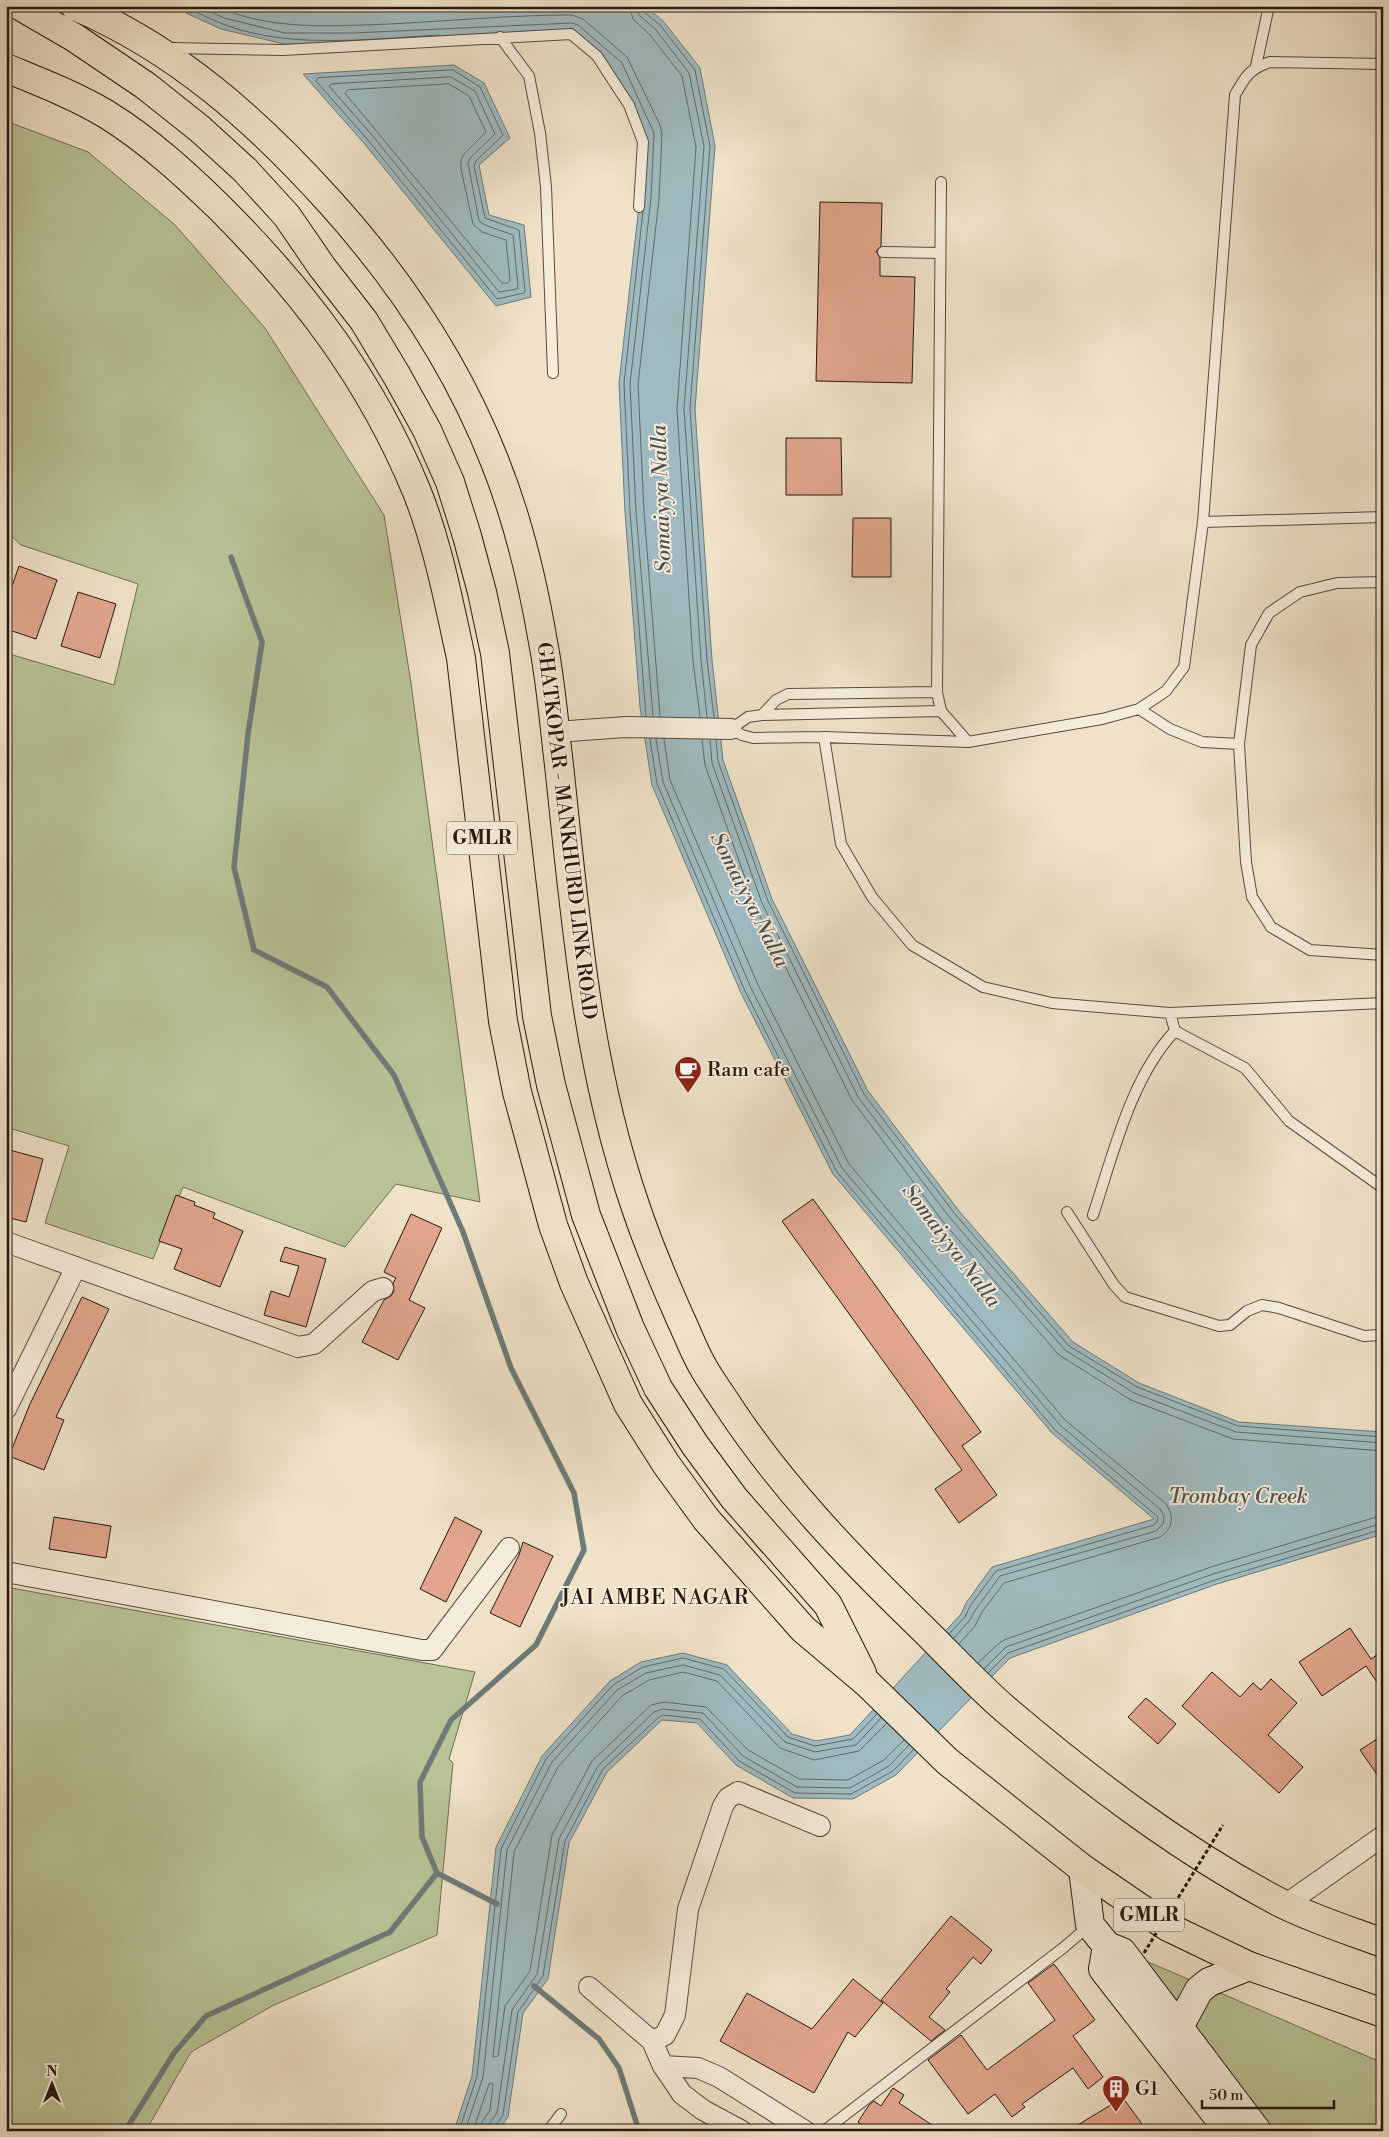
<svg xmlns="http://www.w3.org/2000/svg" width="1389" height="2137" viewBox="0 0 1389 2137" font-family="'Libre Bodoni',serif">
<rect width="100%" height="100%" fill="#efe2c8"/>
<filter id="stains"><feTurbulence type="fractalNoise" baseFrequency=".004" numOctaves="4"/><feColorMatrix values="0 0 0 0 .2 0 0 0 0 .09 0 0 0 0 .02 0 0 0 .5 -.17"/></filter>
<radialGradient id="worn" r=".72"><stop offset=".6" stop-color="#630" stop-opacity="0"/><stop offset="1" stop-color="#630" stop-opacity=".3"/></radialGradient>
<path fill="#b9c396" stroke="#6f6e53" d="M6,121l82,31 87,73 90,103 119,187 27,168 69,519 -84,-18 -51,63 -162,-60 -30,72 -108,-36 24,-77 -60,-18 -3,6v-481l108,32 24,-101 -117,-39 -15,-14z
M6,1587l469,85 -26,87 4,4 -16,172 -163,70 -83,47 -43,75v4h-142z
M1132,1955l251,108v68h-131z"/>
<path fill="#9fbbc1" stroke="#6e7a7a" d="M180,6h466l18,16 36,46 15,78 -20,263 17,251 11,100 49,139 96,192 91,120 114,131 66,41 100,39 144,10v102l-166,50 -207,74 -114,117 -43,24 -60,-1 -57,-33 -39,-42 -35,-3 -55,52 -38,71 -21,136 -25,34 -15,104 -10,14h-44l18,-55 24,-229 46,-91 68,-75 31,-19 42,-9 44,12 65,69 24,7 34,-6 111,-121 5,-11 26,-36 162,-48 -102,-86 -219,-259 -92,-181 -89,-208 -12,-78 -15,-195 -6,-129 21,-186 3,-63 -30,-64 -42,-36 -218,10h-69l-63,-15 -35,-16z
M454,65l30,18 26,55 -31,27 10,50 35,10 7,72 -35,9 -133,-164 -60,-68z"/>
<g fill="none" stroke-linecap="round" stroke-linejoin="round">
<path stroke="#626a68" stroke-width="1" d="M187,6c6,6 16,9 24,13 68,32 155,20 228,16
M198,6l26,12 61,15h68l219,-10 6,2 44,38 32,70 -3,65 -21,186 6,127 17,205
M216,6c53,25 116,20 173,18 61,-3 122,-9 183,-9l11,4 44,38 33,68 2,9 -3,65 -21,185 6,127 16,205
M629,6l4,13 17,16 32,41 14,71 -19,262 16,252 7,56
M636,6l3,9 17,15 33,43 15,73 -20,263 17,251 6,57
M643,6l1,6 16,13 35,45 15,76 -20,263 17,251 7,57
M453,70l27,17 23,48 -27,26 -2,5 11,52 34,12 6,61 -1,2 -27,6 -130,-160 -51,-58 2,-3z
M451,77l24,14 20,43 -24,23 -3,6 11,58 6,4 28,10 5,51 -1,3 -18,3 -127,-157 -43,-49 3,-2z
M449,84l20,12 17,36 -22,22 -3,6v9l12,55 9,8 24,8 4,40 -2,3h-6l-157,-190 3,-3z
M643,211l-19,172 6,128 16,205
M650,739l7,45 88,207 92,181 218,258 103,87 -1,5 -3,3 -158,46 -26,35 -5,11 -16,17
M656,739l7,43 88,206 91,180 218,257 100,84 4,7 -1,8 -7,7 -156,45 -24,33 -7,12 -15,17
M664,739l6,41 88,205 91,179 216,256 100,83c10,12 8,26 -5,34l-156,46 -22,29 -7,14 -16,18
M702,740l3,25 50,141 97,194 92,123 115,132 72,45 102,39 150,12
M710,740l2,23 50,140 96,194 92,121 115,132 69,43 102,39 147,11
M716,740l2,21 50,140 96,193 91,120 114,132 68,41 101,39 145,11
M978,1663l19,-18 7,-5 207,-73 172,-52
M984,1669l22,-22 207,-73 170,-51
M988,1673l20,-20 207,-73 168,-51
M887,1723l-28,28 -45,9 -34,-12 -63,-67 -34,-9 -34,8 -27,16 -64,71 -44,85 -21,205 5,-1 7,-50 25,-35 22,-136 40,-74 59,-56 13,-3 42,5 42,43 51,29 49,1 36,-20 20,-20
M459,2131l18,-55 24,-227 45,-90 67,-74 30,-18 40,-9 41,11 64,68 27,9 38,-7 24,-25
M465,2131l18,-54 24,-227 45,-88 65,-72 29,-17 37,-8 37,10 65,67 30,10 41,-7 25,-27
M473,2131l16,-47 3,-1 1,2 -3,25 -8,12 -2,9
M488,2131l1,-7 8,-11 15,-103 25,-36 22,-135 39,-73 56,-54 9,-3 40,4 40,43 54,31 53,1 39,-22 20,-21
M494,2131l1,-4 8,-12 15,-103 25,-36 22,-135 38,-72 56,-52 4,-2 37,4 39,42 56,32 56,1 42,-23 21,-22"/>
<path stroke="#6e7a7a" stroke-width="5.5" d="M231,557l31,85 -14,92 -14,133 20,83 73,37 67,88 69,157 48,136 63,125 10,57 -48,95 -85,75 -31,62 2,55 15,36 60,31
M534,1986l65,53 20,29 20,63
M125,2131l49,-78 32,-37 184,-84 47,-59"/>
</g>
<path fill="#e1a68d" stroke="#251810" d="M820,202l62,1 -1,43 -5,5 4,7v18l35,1 -3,106 -96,-2z
M786,438h55l1,57h-56z
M853,518h38v59h-39z
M19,566l38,14 -21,59 -30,-10v-26z
M78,592l38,12 -16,54 -39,-12z
M6,1149l37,10 -17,63 -20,-5z
M176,1195l19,7 -1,3 21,8 -2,5 30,13 -23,56 -46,-18 8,-20 -23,-8z
M813,1199l168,233 -19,14 35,49 -38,28 -24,-34 27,-19 -180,-249z
M411,1214l31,14 -33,72 16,8 -27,52 -36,-18 22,-42 7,-4 3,-5 -1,-8 3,-5 -12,-6z
M285,1247l41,12 -20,68 -42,-12 7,-24 18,6 10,-31 -19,-5z
M82,1297l27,12 -53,108 8,3 -20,50 -35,-14 21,-52z
M54,1517l57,9 -5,32 -57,-9z
M455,1517l27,14 -36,71 -26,-13z
M523,1542l30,14 -33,71 -30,-14 29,-58z
M1350,1628l21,31 12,-8v40l-17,-25 -44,30 -23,-34z
M1212,1672l28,25 13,-14 8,7 10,-11 26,24 -29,32 35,32 -24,26 -97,-87z
M1146,1698l30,26 -18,20 -30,-27z
M1383,1735v48l-23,-33z
M951,1916l41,34 -11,14 -8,-7 -27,32 4,3 -21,25 16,13 -14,11 -50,-41z
M1054,1964l41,56 -22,16 30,41 -15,12 -15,-21 -51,36 3,3 -13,10 -17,-23 -27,20 -40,-54 33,-25 26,35 68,-50 -27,-37z
M853,1979l30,24 -28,34 -7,-5 -34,61 -94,-52 27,-48 65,36z
M893,2088l11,7 -5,8 42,28h-70l-13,-9 11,-17 5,-4 7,5z
M1123,2098l24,33h-79l41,-25z"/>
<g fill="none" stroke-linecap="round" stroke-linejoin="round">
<defs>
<path id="service" d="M500,37l29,39 11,57 6,54 7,186
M167,48l116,2 288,-16 26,22 32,49 14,37 -4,65
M1256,66l13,-60
M941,182l-4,510 4,19 27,31
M883,252l57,1
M1203,522l180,-5
M1383,582l-46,1 -37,9 -31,21 -18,32 -12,99 7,118 6,35 19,30 39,23 73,5
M1139,709l31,20 32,13 37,2
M941,711l-179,4 -14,2 -17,12 11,6 11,3 71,-1 144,5 134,-23 37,-10 27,-18 18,-24 19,-145 32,-427c10,-18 14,-26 35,-33l113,2
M762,715l14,-15 12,-6 149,-2
M824,737l17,107 31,53 40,48 71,42 69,16 118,10 213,-10
M1175,1031l70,37 44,53 94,67
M1067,1212l47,73 11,12 94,29 11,-1 17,-14 15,-6 17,3 85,28 16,-1 3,-3
M1093,1215c20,-60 38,-138 82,-184l-5,-18
M548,2131l13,-17
M824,2131l239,-183 27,-23"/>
<path id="minor" d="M555,732l71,-5 105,2
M6,1242l292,105 16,-3 59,-53 10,-3
M6,1409l70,-142
M6,1572l416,78h10l77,-102
M1285,1905l98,-69
M589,1987l63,54 11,25 19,28 21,16 39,21
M652,2041l13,-6 10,-20 13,-106 35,-103 5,-8 10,-6 82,34
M663,2066l35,2 21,9 86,54"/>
<path id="secondary" d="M1083,1869l7,56 17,21
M1107,1946l15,6 135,179
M1107,1946l-4,23 126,162
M1178,2029l21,-39 10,-8 40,-16"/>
<path id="trunk" d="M20,6l55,32 71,48 54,43 45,41 42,46 35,51 42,54 33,55 30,54 23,52 17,54 15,56 13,61 42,363 14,69 35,130 44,113 28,60 37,57 39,53 94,107 34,68
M75,6c101,43 181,114 254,195 69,76 128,164 166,261 22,55 38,121 48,180 8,40 11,82 16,123 16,148 27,298 76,440 13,39 29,77 46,115 7,15 13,31 21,45 8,15 18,28 27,42 53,80 119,149 187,215 30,29 58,60 89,87 85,72 175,141 274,193 33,17 69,28 104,41
M6,68c34,14 68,27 100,46 42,26 79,60 114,94 85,85 151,172 197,284 21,53 32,111 44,166l42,363 14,71 36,133 21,58 54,121 38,60 40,55 97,110 64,54 80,78 136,108 85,58 81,39 134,47"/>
</defs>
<use href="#service" stroke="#584a3e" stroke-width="12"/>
<use href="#minor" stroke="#584a3e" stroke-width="22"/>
<use href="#secondary" stroke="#251810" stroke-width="30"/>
<use href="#trunk" stroke="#251810" stroke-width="30"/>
<use href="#service" stroke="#f5ecdb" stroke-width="10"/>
<use href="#minor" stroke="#f5ecdb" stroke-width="20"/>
<use href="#secondary" stroke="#f5ecdb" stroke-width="28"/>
<use href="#trunk" stroke="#efe2c8" stroke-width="28"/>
<path stroke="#251810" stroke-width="3" stroke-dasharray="4 2.5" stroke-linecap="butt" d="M1144,1953l79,-128"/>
</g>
<defs>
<symbol id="cafe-pin" viewBox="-11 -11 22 30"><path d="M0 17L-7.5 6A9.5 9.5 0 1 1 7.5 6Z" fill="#8f2418" stroke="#f5ecdb"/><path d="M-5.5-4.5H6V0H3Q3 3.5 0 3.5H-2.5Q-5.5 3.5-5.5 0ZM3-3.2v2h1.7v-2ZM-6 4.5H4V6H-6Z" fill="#fff"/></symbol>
<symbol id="building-pin" viewBox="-11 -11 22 30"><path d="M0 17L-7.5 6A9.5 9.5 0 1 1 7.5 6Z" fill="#8f2418" stroke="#f5ecdb"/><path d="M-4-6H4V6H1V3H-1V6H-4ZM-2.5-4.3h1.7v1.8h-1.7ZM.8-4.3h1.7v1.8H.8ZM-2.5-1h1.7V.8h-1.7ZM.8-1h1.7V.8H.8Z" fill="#fff"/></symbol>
</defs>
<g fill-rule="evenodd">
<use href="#cafe-pin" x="672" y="1054" width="32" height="43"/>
<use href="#building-pin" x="1100" y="2073" width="32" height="43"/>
</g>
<g text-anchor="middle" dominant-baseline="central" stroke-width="4" stroke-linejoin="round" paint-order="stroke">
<g fill="#f5ecdb" stroke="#63584d" stroke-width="1">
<rect x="447" y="821.5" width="70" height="33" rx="4"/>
<rect x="1114" y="1898.5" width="70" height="33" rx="4"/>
</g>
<g font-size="19" font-weight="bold" fill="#251810">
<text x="482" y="838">GMLR</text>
<text x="1149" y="1915">GMLR</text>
</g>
<g font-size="20" fill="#251810" stroke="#f5ecdb">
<text transform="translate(566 831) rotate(83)">GHATKOPAR - MANKHURD LINK ROAD</text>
</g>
<g font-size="20" fill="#251810" stroke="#f5ecdb" text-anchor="start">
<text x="707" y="1070">Ram cafe</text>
<text x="1135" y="2089">G1</text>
</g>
<g font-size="21" font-style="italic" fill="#50514e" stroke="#f5ecdb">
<text transform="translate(662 499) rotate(-92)">Somaiyya Nalla</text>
<text transform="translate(749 900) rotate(63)">Somaiyya Nalla</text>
<text transform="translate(951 1246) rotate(53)">Somaiyya Nalla</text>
<text x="1238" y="1497">Trombay Creek</text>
</g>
<g font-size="21" letter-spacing="1" fill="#251810" stroke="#f5ecdb">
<text x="655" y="1598">JAI AMBE NAGAR</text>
</g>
</g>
<rect width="1389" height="2137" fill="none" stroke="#efe2c8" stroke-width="25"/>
<rect x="8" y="8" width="1374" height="2122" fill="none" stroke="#251810" stroke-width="2.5"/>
<rect x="12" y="12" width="1364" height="2112" fill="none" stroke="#251810"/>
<g transform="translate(52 2084)" stroke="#f5ecdb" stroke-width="4" paint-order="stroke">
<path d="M0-4L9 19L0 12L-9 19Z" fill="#251810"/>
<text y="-8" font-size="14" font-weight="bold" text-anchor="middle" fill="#251810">N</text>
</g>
<path d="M1202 2100v8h132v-8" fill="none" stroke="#251810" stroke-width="2.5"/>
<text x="1209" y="2100" font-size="15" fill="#251810" stroke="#f5ecdb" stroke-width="4" paint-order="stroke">50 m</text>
<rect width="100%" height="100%" filter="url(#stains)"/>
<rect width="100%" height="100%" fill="url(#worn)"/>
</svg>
